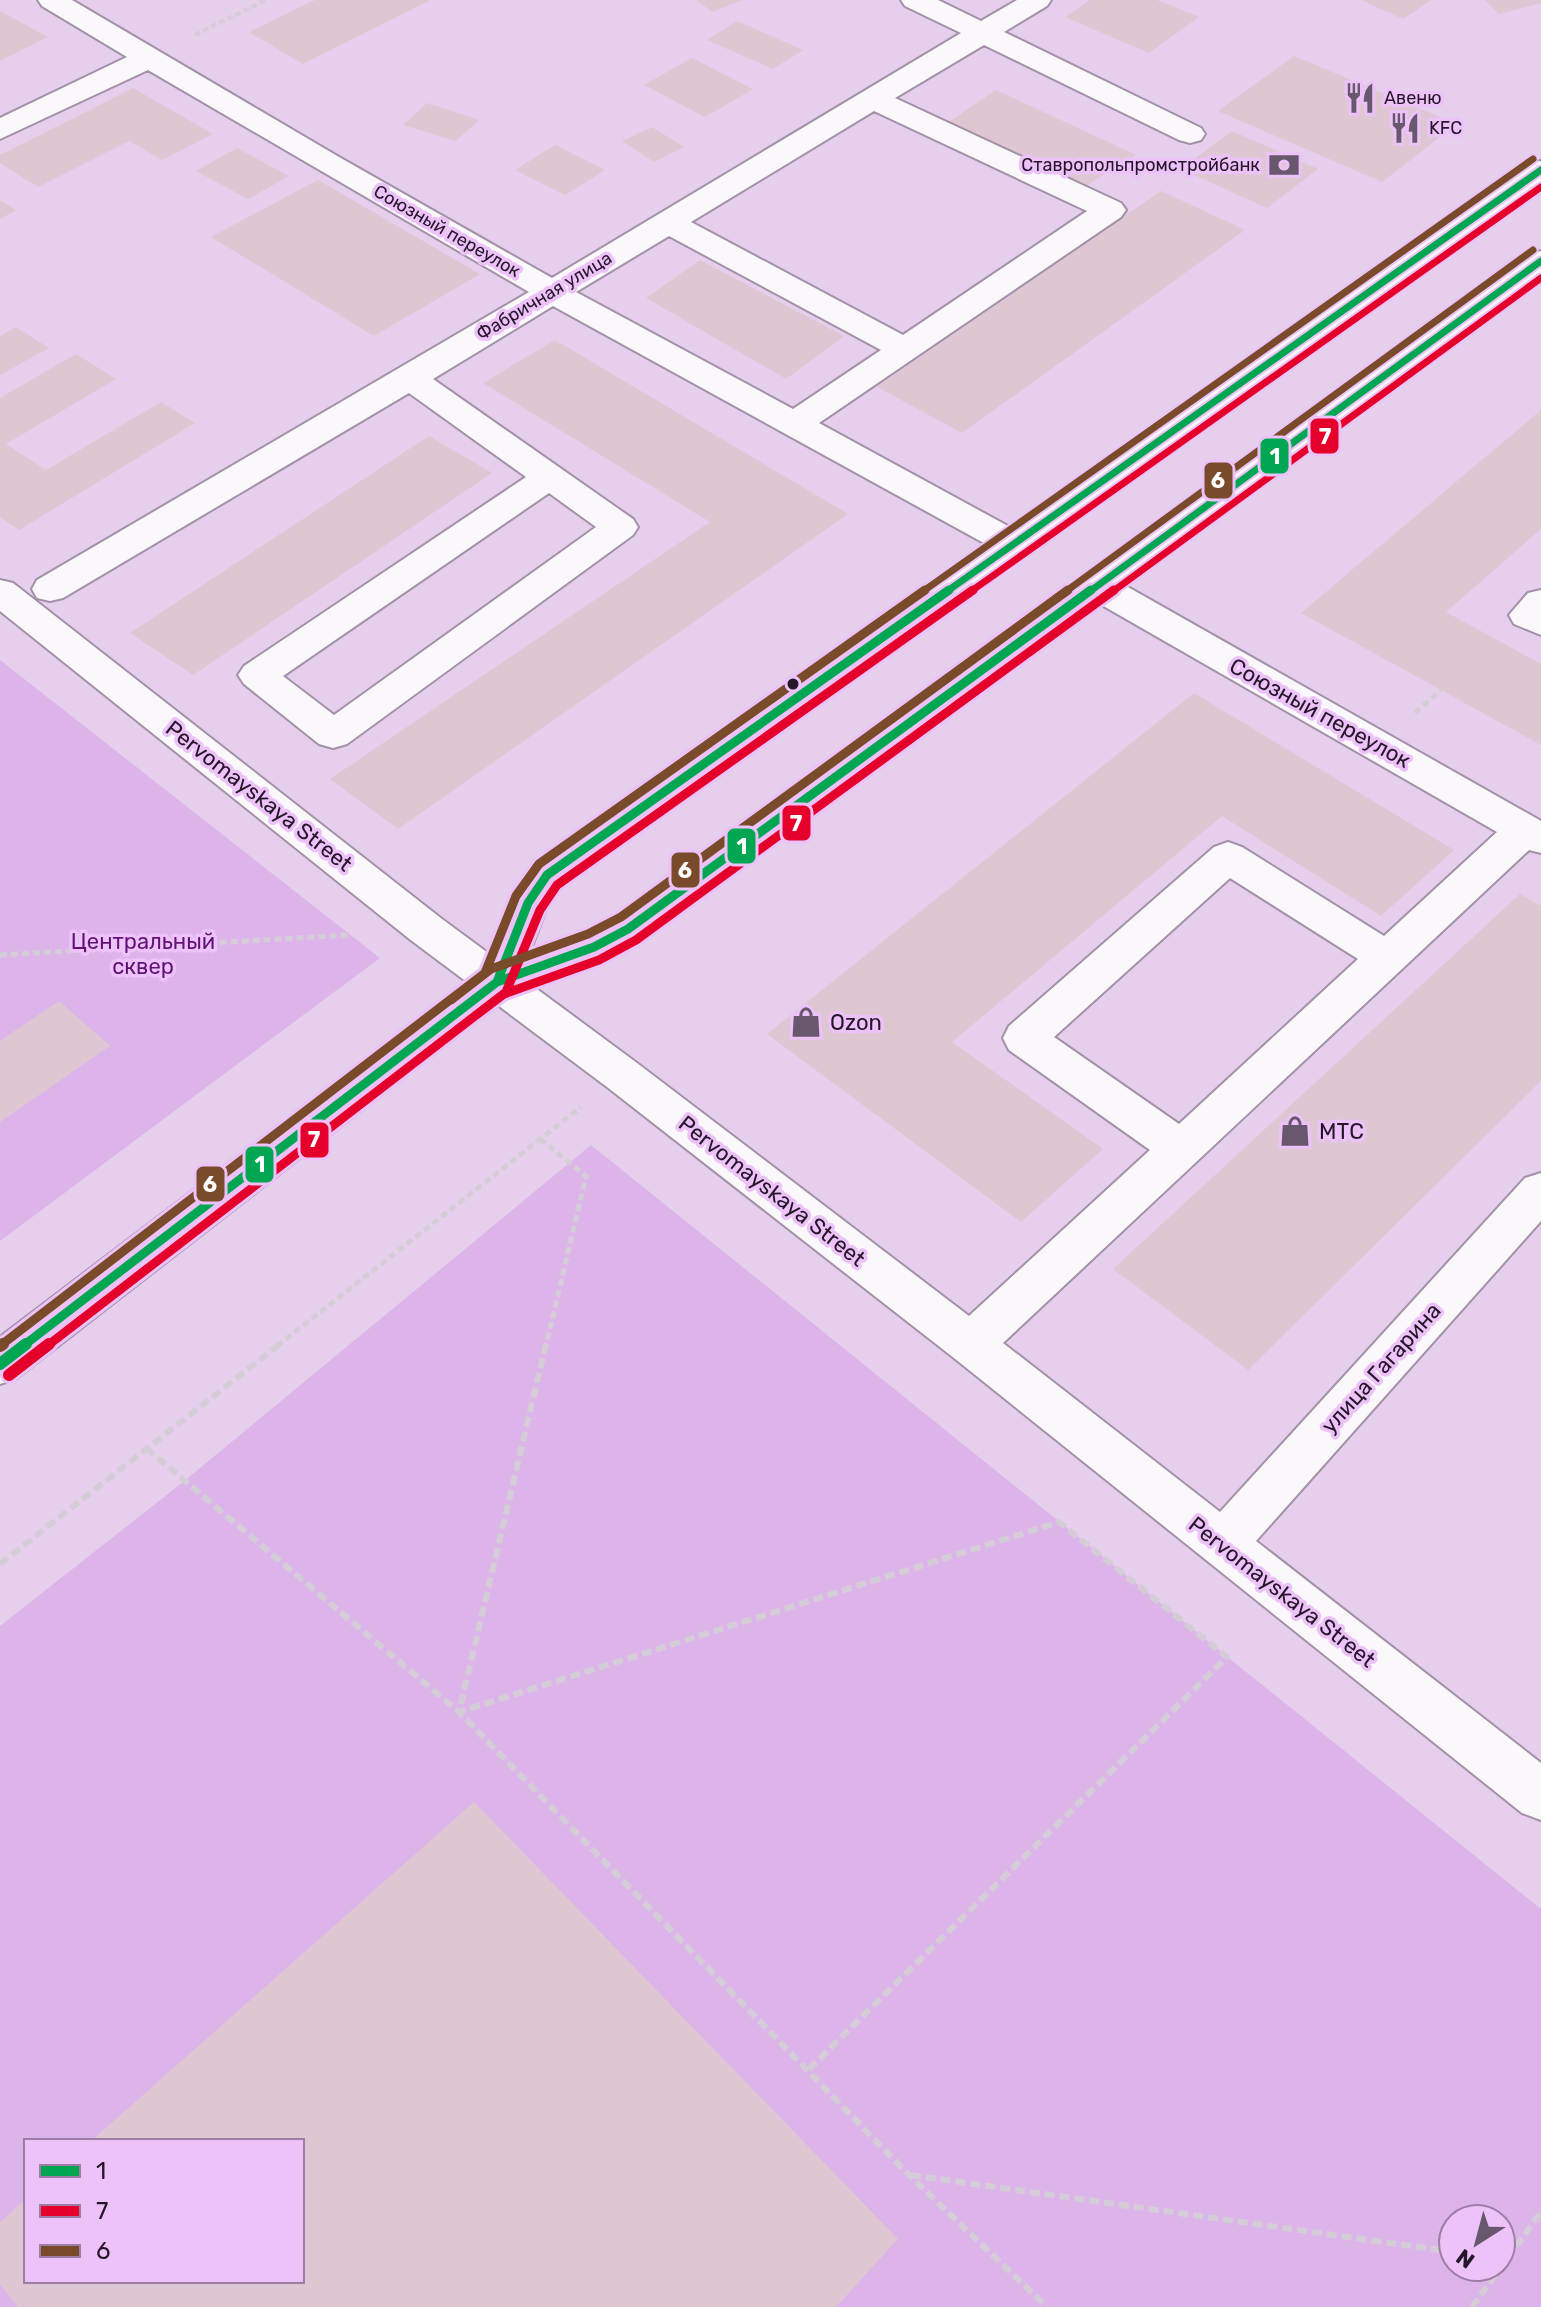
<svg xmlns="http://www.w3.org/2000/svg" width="1541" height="2307" viewBox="0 0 1541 2307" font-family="Rubik,sans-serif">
<rect width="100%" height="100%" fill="#e6cfec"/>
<path fill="#ddb4e9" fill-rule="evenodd" d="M0,660l380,298 -380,283z
M591,1145l950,764v398h-1541v-681l183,-144zM26,2141h276v140h-276zM1453,2219h48v48h-48z"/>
<path fill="#dec6d3" d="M315,0h116l-128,64 -54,-32z
M696,0h47l-31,12z
M1090,0h67l42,17 -50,36 -84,-36z
M1361,0h70l-28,19z
M1485,0h56v3l-42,11z
M0,11l48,26 -48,24z
M737,21l66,29 -30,19 -66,-29z
M1294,56l163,68 -75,58 -164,-71z
M692,58l61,31 -48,28 -61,-32z
M133,88l80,46 -51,26 -33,-19 -91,46 -38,-24v-8z
M996,90l140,65 -52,32 -137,-64z
M427,103l52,17 -23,21 -53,-16z
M652,127l32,20 -30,15 -32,-21z
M1232,131l86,38 -51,39 -86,-39z
M555,145l50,25 -40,25 -50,-25z
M237,148l52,28 -41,23 -52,-28z
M318,180l162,94 -106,62 -163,-99z
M1161,191l84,39 -283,203 -85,-46z
M0,200l16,10 -16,9z
M700,260l144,76 -58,43 -140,-81z
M16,327l33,21 -49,27v-39z
M555,340l293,174 -450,315 -68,-50 380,-257 -227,-139z
M76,354l40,25 -110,65 40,26 115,-68 34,21 -176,107 -19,-13v-119z
M1541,410v119l-95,83 95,52v81l-240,-132z
M429,436l63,37 -299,202 -63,-42z
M1194,693l260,157 -73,66 -159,-100 -270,226 151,107 -82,73 -254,-188z
M1520,894l21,12v175l-293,289 -135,-101z
M59,1001l51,45 -110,76v-81z
M474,1802l424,437 -62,68h-818l-18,-23v-62l26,-23v82h276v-140h-211z"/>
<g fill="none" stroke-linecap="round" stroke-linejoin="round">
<defs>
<path id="minor" d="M38,0h34l267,157 213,121 409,-245 -56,-27 -4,-6h37l43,21 36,-21h34l-4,6 -43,26 197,96 4,6 -4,6 -11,3 -11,-3 -195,-95 -89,53 226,105 5,7 -5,7 -302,206 209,114 5,8 -5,8 -13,4 -13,-4 -449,-247 -120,73 200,140 5,8 -5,8 -286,209 -14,4 -14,-4 -75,-60 -6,-9 6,-9 282,-189 -117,-84 -346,205 -13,3 -13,-3 -5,-9 5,-9 492,-288 -381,-222 -148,69v-21l127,-61 -85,-51zM874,111l213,100 -184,124 -212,-113zM669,236l212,114 -88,59 -217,-117zM549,493l47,34 -262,188 -51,-39z
M1099,575l13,3 429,243v32l-12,-3 -526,493 217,169 305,-334 16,-5v48l-285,320 285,222v57l-19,-7 -568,-455 -347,-271 -195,-146 -412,-330v-31l13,3 429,336 195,144 332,253 181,-166 -141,-100 -6,-12 6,-12 205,-179 14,-5 14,5 142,89 113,-104 -411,-236 -5,-9 5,-9zM1230,878l128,81 -179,165 -125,-87z
M1541,590v45l-27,-11 -5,-9 19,-22z"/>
<path id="major" d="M1541,161v23l-980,701 -14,22 -18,47 50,-18 35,-18 916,-664 11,-3v25l-899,664 -33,18 -97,35 -495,385 -17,6v-47l480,-364 28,-70 25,-38 997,-702z"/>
</defs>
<use href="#minor" stroke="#a291a7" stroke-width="4"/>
<use href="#major" stroke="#a291a7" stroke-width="4"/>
<path stroke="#d4cdd7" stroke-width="4" stroke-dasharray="6 3" stroke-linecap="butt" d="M195,35l71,-35"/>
<path stroke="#d4cdd7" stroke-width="5" stroke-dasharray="7 4" stroke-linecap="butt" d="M1415,713l26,-23
M0,955l350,-20
M540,1139l46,37 -40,170
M277,1346l304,-239"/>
<path stroke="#d4cdd7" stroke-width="6" stroke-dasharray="10 5" stroke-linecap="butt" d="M546,1344l-87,368 600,-190 168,135 -420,414
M146,1448l313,264 450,463 138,132
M0,1564l280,-220
M911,2175l542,77
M1472,2307l69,-95"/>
<use href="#minor" fill="#fbf8fc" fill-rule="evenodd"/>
<use href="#major" fill="#fbf8fc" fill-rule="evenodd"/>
<defs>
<path id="bus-1-far2" d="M946,592l595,-422
M1089,592l452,-331"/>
<path id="bus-1-far1" d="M459,1011l38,-29 97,-35 34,-18 463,-339
M23,1346l474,-364 31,-79 19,-28 402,-285"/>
<path id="bus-1" d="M0,1364l26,-20"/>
<path id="bus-2-far2" d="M970,592l571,-405
M1112,592l429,-314"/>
<path id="bus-2-far1" d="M467,1022l37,-28 95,-34 37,-20 478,-350
M47,1346l459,-354 34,-82 17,-25 416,-295"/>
<path id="bus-2" d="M9,1375l40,-31"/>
<path id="bus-3-far2" d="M922,592l611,-433
M1065,592l468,-342"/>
<path id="bus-3-far1" d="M451,1000l40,-31 97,-35 33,-17 447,-327
M0,1346l485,-373 31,-77 23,-32 386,-274"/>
<path id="bus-3" d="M0,1346l3,-2"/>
</defs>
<use href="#bus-1-far2" stroke="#ecc2f9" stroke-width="11"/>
<use href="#bus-1-far1" stroke="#ecc2f9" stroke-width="15"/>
<use href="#bus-1" stroke="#ecc2f9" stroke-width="18"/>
<use href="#bus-2-far2" stroke="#ecc2f9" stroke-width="11"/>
<use href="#bus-2-far1" stroke="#ecc2f9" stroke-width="15"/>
<use href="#bus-2" stroke="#ecc2f9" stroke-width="18"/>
<use href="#bus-3-far2" stroke="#ecc2f9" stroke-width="11"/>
<use href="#bus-3-far1" stroke="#ecc2f9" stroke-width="15"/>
<use href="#bus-3" stroke="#ecc2f9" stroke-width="18"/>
<use href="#bus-1-far2" stroke="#00a651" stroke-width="7"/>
<use href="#bus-1-far1" stroke="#00a651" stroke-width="9"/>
<use href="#bus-1" stroke="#00a651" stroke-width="12"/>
<use href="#bus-2-far2" stroke="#e4002b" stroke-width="7"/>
<use href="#bus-2-far1" stroke="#e4002b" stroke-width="9"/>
<use href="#bus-2" stroke="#e4002b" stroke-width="12"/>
<use href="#bus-3-far2" stroke="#7a4b2a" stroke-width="7"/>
<use href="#bus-3-far1" stroke="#7a4b2a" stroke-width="9"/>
<use href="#bus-3" stroke="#7a4b2a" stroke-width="12"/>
</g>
<defs>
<symbol id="restaurant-bare" viewBox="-9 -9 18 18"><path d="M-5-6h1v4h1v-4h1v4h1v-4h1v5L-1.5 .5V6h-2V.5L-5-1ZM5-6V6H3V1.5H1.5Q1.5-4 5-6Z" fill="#69576e" stroke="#ecc2f9" stroke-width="2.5" paint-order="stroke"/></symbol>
<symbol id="bank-bare" viewBox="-9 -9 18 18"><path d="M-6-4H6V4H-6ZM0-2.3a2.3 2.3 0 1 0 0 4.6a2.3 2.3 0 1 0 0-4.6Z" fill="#69576e" stroke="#ecc2f9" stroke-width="2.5" paint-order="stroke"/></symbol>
<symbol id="shop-bare" viewBox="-9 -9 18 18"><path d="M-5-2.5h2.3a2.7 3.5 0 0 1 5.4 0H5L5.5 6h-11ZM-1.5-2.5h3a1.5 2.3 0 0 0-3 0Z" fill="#69576e" stroke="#ecc2f9" stroke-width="2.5" paint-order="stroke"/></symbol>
</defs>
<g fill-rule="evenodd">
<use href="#restaurant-bare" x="1338" y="76" width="44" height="44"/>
<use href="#restaurant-bare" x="1383" y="106" width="44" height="44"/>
<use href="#bank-bare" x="1262" y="143" width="44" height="44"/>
<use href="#shop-bare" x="784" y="1000" width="44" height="44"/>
<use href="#shop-bare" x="1273" y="1109" width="44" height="44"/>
</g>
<circle fill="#26162a" stroke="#ecc2f9" stroke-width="3" cx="793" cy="684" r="7"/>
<g text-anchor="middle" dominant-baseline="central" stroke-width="7" stroke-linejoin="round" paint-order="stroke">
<g font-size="18" fill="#26162a" stroke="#ecc2f9" text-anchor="start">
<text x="1384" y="98">Авеню</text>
<text x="1429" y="128">KFC</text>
<text x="1260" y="165" text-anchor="end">Ставропольпромстройбанк</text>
</g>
<g font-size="18" fill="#26162a" stroke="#ecc2f9">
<text transform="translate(447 231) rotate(30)">Союзный переулок</text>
<text transform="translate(544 296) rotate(-31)">Фабричная улица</text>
</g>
<g font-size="22" fill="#26162a" stroke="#ecc2f9">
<text transform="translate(1320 713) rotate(29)">Союзный переулок</text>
<text transform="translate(259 796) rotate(38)">Pervomayskaya Street</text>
<text transform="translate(772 1191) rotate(38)">Pervomayskaya Street</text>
<text transform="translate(1381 1368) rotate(-48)">улица Гагарина</text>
<text transform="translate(1282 1592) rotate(38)">Pervomayskaya Street</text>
</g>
<g font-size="22" fill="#621276" stroke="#ecc2f9">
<text x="143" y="941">Центральный<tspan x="143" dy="25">сквер</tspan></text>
</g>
<g font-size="22" fill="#26162a" stroke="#ecc2f9" text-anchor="start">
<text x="830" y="1022">Ozon</text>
<text x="1319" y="1131">МТС</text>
</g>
</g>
<g stroke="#ecc2f9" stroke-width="3">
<rect x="1309" y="417" width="31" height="38" rx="8" fill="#e4002b"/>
<rect x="1259" y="437" width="31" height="38" rx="8" fill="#00a651"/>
<rect x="1203" y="461" width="31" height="39" rx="8" fill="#7a4b2a"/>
<rect x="781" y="804" width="31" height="38" rx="8" fill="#e4002b"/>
<rect x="726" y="827" width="31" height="38" rx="8" fill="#00a651"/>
<rect x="670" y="851" width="31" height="38" rx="8" fill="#7a4b2a"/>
<rect x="299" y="1121" width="31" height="38" rx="8" fill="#e4002b"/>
<rect x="244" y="1145" width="31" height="39" rx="8" fill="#00a651"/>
<rect x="195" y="1165" width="31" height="38" rx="8" fill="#7a4b2a"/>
</g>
<g font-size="22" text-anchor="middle" font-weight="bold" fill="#fff">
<text x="1325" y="444">7</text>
<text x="1275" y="464">1</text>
<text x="1218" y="488">6</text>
<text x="796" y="831">7</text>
<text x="742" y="854">1</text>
<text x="685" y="878">6</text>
<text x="314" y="1147">7</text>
<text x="260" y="1172">1</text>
<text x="210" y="1192">6</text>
</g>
<rect x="24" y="2139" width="280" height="144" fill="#ecc2f9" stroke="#9d7da6" stroke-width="2"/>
<rect x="40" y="2165" width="40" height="12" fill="#00a651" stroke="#9d7da6" stroke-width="2"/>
<text x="96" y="2179" font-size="24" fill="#26162a">1</text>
<rect x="40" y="2205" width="40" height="12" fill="#e4002b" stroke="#9d7da6" stroke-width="2"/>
<text x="96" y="2219" font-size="24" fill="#26162a">7</text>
<rect x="40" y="2245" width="40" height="12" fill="#7a4b2a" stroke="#9d7da6" stroke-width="2"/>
<text x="96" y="2259" font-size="24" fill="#26162a">6</text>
<g transform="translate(1477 2243) rotate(216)"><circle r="38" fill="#ecc2f9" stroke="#9d7da6" stroke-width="2"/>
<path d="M0-6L14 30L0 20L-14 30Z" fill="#69576e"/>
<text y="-12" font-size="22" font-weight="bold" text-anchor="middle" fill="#26162a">N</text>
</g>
</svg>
